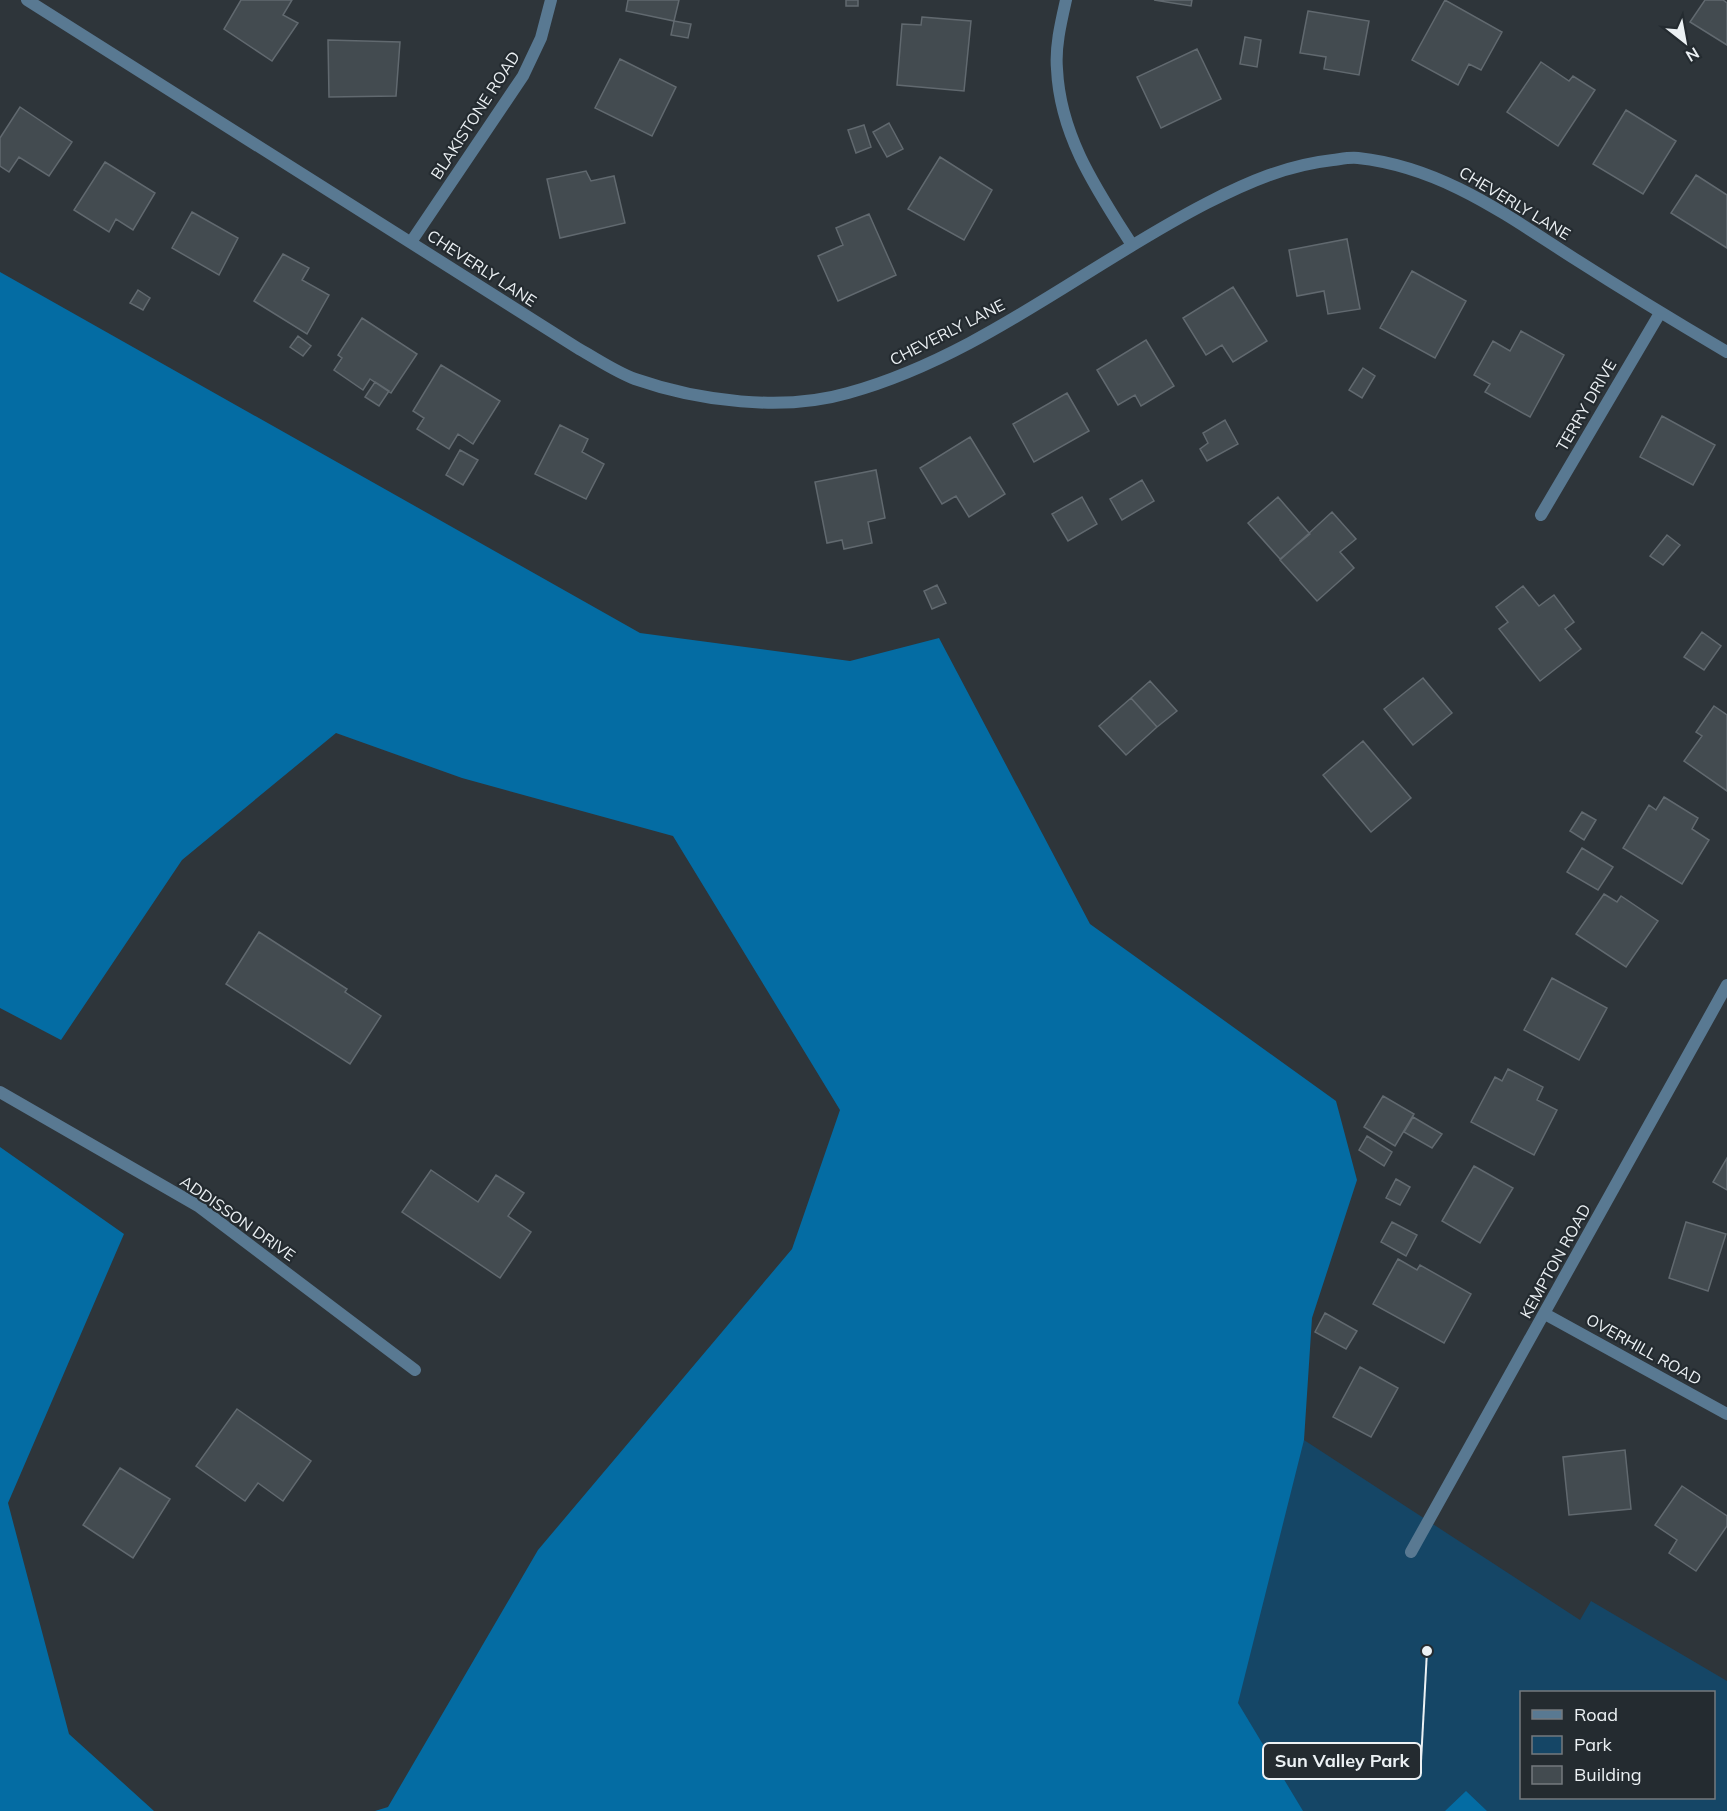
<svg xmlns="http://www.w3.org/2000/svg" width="1727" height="1811" viewBox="0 0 1727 1811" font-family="Mulish,sans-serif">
<rect width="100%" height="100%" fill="#2e353a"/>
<path fill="#154666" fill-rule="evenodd" d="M1304,1440l276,180 11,-19 136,80v130h-644zM1522,1692h192v106h-192z"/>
<path fill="#046ca3" d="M0,272l640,361 210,28 89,-23 151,286 246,177 21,79 -45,138 -8,122 -66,263 65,108h-928l13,-4 150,-257 254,-301 48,-139 -167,-274 -211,-58 -126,-45 -154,127 -121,180 -61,-32z
M0,1147l124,87 -116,269 61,231 85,77h-154z
M1466,1791l21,20h-42z"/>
<path fill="#434b50" stroke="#61696f" stroke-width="1.5" d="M241,0h51l-9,15 15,8 -26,38 -48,-32z
M628,0h51l-5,21 -48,-10z
M846,0h12v6h-12z
M1154,0h38l-1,6z
M1445,0l57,32 -21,38 -12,-6 -11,21 -46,-25z
M1705,0h18l4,3v42l-37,-23z
M1308,11l61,10 -10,54 -35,-6 2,-12 -26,-4z
M922,17l49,4 -7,70 -67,-6 5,-61 19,1z
M674,21l17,3 -3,14 -17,-3z
M1245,37l16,3 -4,27 -17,-3z
M328,40l72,2 -4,54 -67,1z
M1197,49l24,50 -60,29 -24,-51z
M620,59l56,28 -24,49 -57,-28z
M1541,62l28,19 4,-5 22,14 -37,56 -51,-34z
M20,107l52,35 -23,34 -30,-19 -10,15 -9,-6v-28z
M1626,110l50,31 -33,53 -50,-30z
M889,123l14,26 -16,8 -14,-25z
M864,125l7,22 -15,6 -8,-23z
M940,157l52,33 -28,50 -56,-31z
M105,162l50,31 -22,37 -17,-11 -7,13 -35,-22z
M586,171l5,10 23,-5 11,47 -65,15 -13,-59z
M1696,175l31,20v53l-56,-35z
M192,212l46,26 -19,37 -47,-27z
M869,214l27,61 -58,26 -20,-45 25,-11 -7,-17z
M1347,239l13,70 -32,5 -4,-23 -27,5 -8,-46z
M283,254l26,14 -7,12 27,15 -22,39 -53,-33z
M1412,271l54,30 -31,57 -55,-30z
M1233,287l34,54 -34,21 -11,-17 -16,10 -23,-37z
M138,290l12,8 -7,12 -13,-7z
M362,318l55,36 -26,39 -21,-14 -7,11 -29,-20 8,-12 -4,-3z
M1521,331l43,24 -34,62 -45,-25 5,-8 -16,-9 19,-34 17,10z
M298,336l13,10 -8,10 -13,-9z
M1146,340l28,46 -33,20 -6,-11 -17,10 -21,-35z
M441,365l59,36 -27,43 -15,-10 -9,15 -32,-20 7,-11 -11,-7z
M1363,368l12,8 -13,22 -13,-8z
M375,382l14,9 -10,15 -14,-9z
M1067,393l22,38 -55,31 -21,-38z
M1662,416l53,29 -22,40 -53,-28z
M1225,420l13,24 -31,17 -7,-12 8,-6 -5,-10z
M560,425l28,14 -6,13 22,12 -18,35 -51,-25z
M970,437l35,57 -36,23 -13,-21 -14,8 -22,-36z
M460,450l18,10 -15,25 -17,-10z
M876,470l9,48 -17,4 4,21 -28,6 -2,-9 -15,3 -12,-61z
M1142,480l12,21 -32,19 -12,-21z
M1082,497l15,27 -29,17 -16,-27z
M1278,497l32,37 -30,25 -32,-36z
M1332,512l24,27 -16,13 14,16 -37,33 -37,-41z
M1667,535l13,10 -17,20 -13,-9z
M937,585l9,18 -14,6 -8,-18z
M1523,586l16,20 15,-11 20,27 -9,7 16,20 -41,32 -41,-52 9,-7 -12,-15z
M1702,632l19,14 -17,24 -20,-13z
M1423,678l29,35 -39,32 -29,-36z
M1150,681l27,30 -20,16 -26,-29z
M1131,698l26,29 -31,28 -27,-29z
M1714,706l13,9v76l-43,-30 18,-25 -6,-4z
M1363,741l48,57 -40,34 -48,-57z
M1664,797l34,21 -6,11 17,11 -27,44 -59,-36 26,-43 7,5z
M1582,812l14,8 -12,20 -14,-9z
M1582,848l31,19 -15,23 -31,-18z
M1604,894l13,8 4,-6 37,25 -32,46 -50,-33z
M259,932l88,57 -2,3 36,24 -31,48 -124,-80z
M1552,978l55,30 -28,52 -55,-30z
M1508,1069l35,18 -6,13 20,10 -23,45 -63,-33 24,-45 7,4z
M1383,1096l31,18 -19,32 -31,-19z
M1413,1117l29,17 -10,14 -28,-16z
M1367,1136l25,16 -8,14 -25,-16z
M1727,1158v32l-14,-8z
M1474,1166l39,22 -33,55 -38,-22z
M431,1170l47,32 18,-27 28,18 -16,23 23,16 -31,46 -98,-66z
M1396,1179l14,8 -10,18 -14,-7z
M1392,1222l25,13 -11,21 -25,-14z
M1686,1222l40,12 -18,57 -39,-13z
M1398,1259l19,11 3,-5 51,29 -27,49 -71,-39z
M1325,1313l32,18 -11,18 -31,-17z
M1360,1367l38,21 -27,49 -38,-20z
M237,1409l74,52 -28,40 -25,-18 -13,18 -49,-35z
M1625,1450l6,59 -62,6 -6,-58z
M120,1468l50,31 -37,59 -50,-33z
M1682,1486l45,30v10l-31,45 -27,-18 8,-13 -22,-15z"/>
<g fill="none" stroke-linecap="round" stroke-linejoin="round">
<path stroke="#597992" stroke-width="12" d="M27,0l552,349c18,10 37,23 56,30 63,22 148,33 213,14 131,-36 240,-129 359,-190 41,-21 80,-38 126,-43 8,-1 17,-3 25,-2 84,9 148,57 217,101 50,32 101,63 152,93
M1066,0c-5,22 -11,47 -9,69 3,67 40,121 75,176
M411,242l112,-166 18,-38 10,-38
M1541,515l119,-202
M0,1092l198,114 217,164
M1545,1314l182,100
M1411,1552l316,-567"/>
</g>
<g text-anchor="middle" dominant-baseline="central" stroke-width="4.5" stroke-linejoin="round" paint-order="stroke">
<g font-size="16" fill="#ecf1f4" stroke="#242b30">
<text transform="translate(475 115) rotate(-57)">BLAKISTONE ROAD</text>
<text transform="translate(1515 203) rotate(31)">CHEVERLY LANE</text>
<text transform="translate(482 268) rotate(33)">CHEVERLY LANE</text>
<text transform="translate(947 332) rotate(-27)">CHEVERLY LANE</text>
<text transform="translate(1586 405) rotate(-60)">TERRY DRIVE</text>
<text transform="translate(238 1218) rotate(35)">ADDISSON DRIVE</text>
<text transform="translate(1555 1261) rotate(-61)">KEMPTON ROAD</text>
<text transform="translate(1644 1349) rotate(29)">OVERHILL ROAD</text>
</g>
</g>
<path fill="none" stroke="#ecf1f4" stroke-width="2" d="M1427 1651L1421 1761"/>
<circle fill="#ecf1f4" stroke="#242b30" stroke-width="2" cx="1427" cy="1651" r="6"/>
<rect fill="#242b30" stroke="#ecf1f4" stroke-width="2" x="1263" y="1743" width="158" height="36" rx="6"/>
<g font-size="18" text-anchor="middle" font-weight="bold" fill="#ecf1f4">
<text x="1342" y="1767">Sun Valley Park</text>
</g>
<rect x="1520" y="1691" width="195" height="108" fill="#242b30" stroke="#747a7e" stroke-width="1.5"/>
<rect x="1532" y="1710" width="30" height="9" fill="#597992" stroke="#747a7e" stroke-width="1.5"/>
<text x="1574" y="1721" font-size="18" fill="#ecf1f4">Road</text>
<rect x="1532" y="1736" width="30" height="18" fill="#154666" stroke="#747a7e" stroke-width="1.5"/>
<text x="1574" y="1751" font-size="18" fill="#ecf1f4">Park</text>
<rect x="1532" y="1766" width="30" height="18" fill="#434b50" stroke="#747a7e" stroke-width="1.5"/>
<text x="1574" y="1781" font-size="18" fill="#ecf1f4">Building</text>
<g transform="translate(1685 42) rotate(149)" stroke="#242b30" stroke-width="4.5" paint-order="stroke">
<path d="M0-4.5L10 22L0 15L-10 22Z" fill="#ecf1f4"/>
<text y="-9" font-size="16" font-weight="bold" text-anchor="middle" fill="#ecf1f4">N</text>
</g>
</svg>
